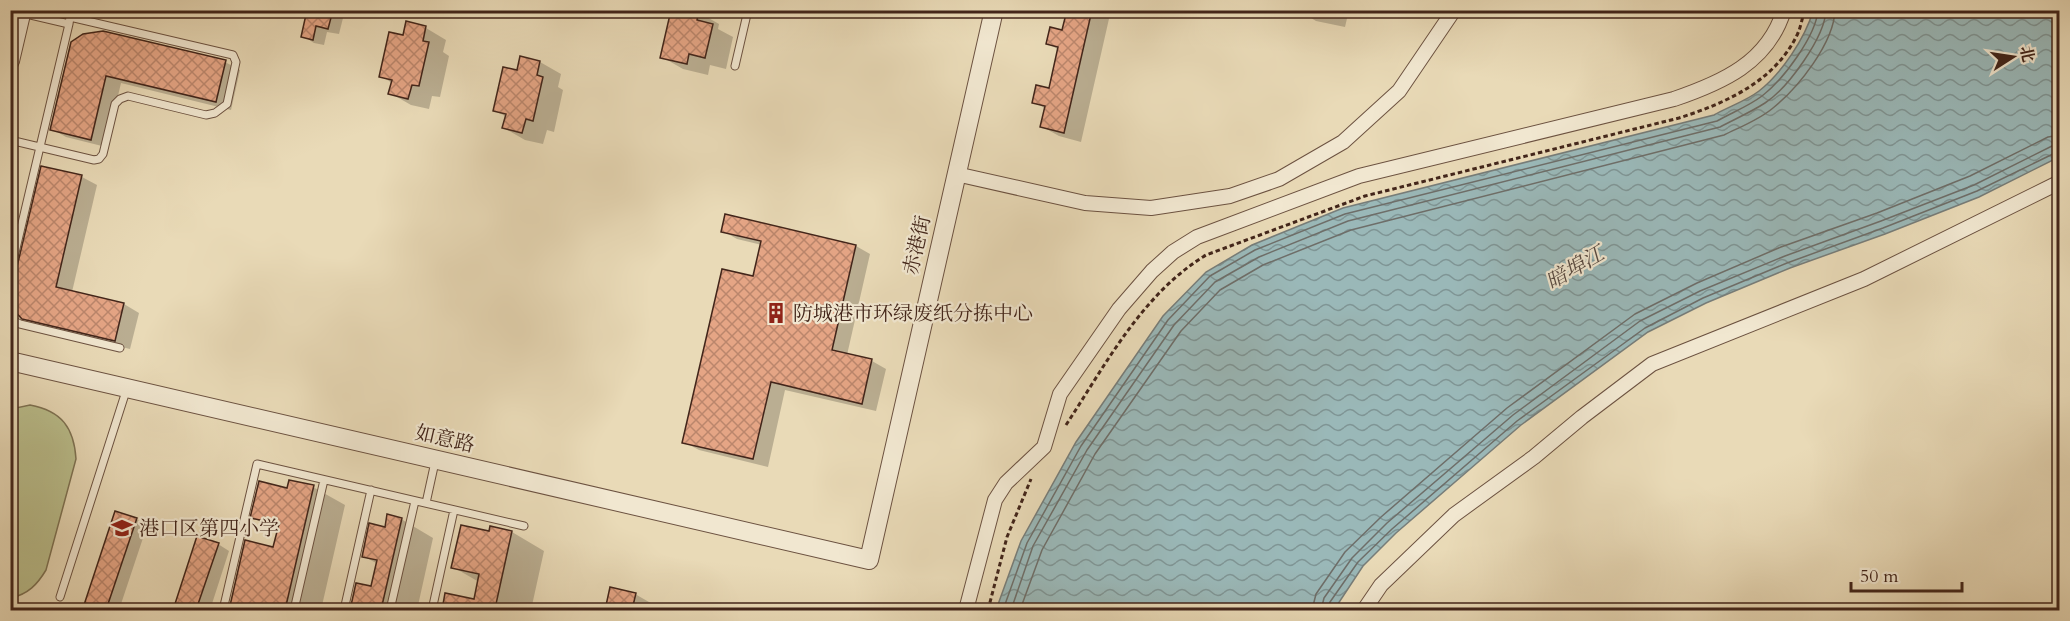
<svg xmlns="http://www.w3.org/2000/svg" width="2070" height="621" viewBox="0 0 2070 621" font-family="Cardo,'Noto Serif SC',serif">
<defs>
<pattern id="water-waves" width="16" height="10" patternUnits="userSpaceOnUse" patternTransform="scale(1.5)"><rect width="16" height="10" fill="#9ab8b8"/><path d="M0 5q4-4 8 0t8 0" fill="none" stroke="#7f9595"/></pattern>
<pattern id="building-cross-hatch" width="8" height="8" patternUnits="userSpaceOnUse" patternTransform="scale(1.5)"><rect width="8" height="8" fill="#e5a585"/><path d="M0 0l8 8M0 8l8-8" fill="none" stroke="#bb866c"/></pattern>
</defs>
<rect width="100%" height="100%" fill="#e9dab7"/>
<filter id="stains"><feTurbulence type="fractalNoise" baseFrequency=".00333" numOctaves="4"/><feColorMatrix values="0 0 0 0 .2 0 0 0 0 .09 0 0 0 0 .02 0 0 0 .5 -.17"/></filter>
<radialGradient id="worn" r=".72"><stop offset=".6" stop-color="#630" stop-opacity="0"/><stop offset="1" stop-color="#630" stop-opacity=".3"/></radialGradient>
<path fill="#babe8c" stroke="#7e7253" stroke-width="1.5" d="M30,405c32,6 44,23 46,54l-30,111c-9,15 -18,24 -35,28v-189z"/>
<path fill="url(#water-waves)" stroke="#777d79" stroke-width="1.5" d="M1813,11h246v146l-80,40 -94,37 -95,34 -84,35 -58,29 -127,93 -125,108 -33,33 -29,44h-338l25,-69 55,-99 87,-126 43,-44 46,-27 91,-37 371,-93c14,-8 32,-14 45,-24 23,-18 46,-53 54,-80z"/>
<path fill="#0003" d="M171,10h30l-1,7z
M309,10h36l-6,24 -12,-2 -3,13 -10,-2 -11,-7z
M1068,10h43l-30,132 -22,-6 -18,-10 5,-17 -12,-7 16,-12 9,-40 -12,-7 16,-12z
M1298,10h51l-4,17 -29,-6z
M698,12l21,12 -1,5 15,8 -7,32 -16,-4 -2,10 -25,-6 -21,-12z
M426,28l20,12 -3,12 6,4 -9,41 -8,-1 -3,13 -18,-4 -21,-12 2,-10 -11,-7 23,-39z
M72,44l153,18 15,8 -9,40 -110,-27 -15,64 -40,-10 -14,-8z
M540,62l21,12 -3,13 5,3 -9,42 -7,-2 -4,14 -18,-4 -21,-12 3,-11 -12,-6z
M42,168l40,9 15,8 -25,107 52,12 15,9 -9,36 -91,-22 -23,-15 -5,-14 1,-11 5,-11z
M723,231l133,15 14,8 -23,101 25,6 14,8 -10,42 -91,-21 -17,77 -69,-17 -15,-8 70,-164 8,-33 -25,-6z
M313,487l32,18 -24,105h-91l16,-68 29,7 3,-17 -26,-15 36,-27z
M136,519l11,7 -28,84h-29l-5,-3z
M401,519l32,19 -16,72h-66l6,-25 15,3 6,-24 -15,-8 23,-28z
M491,527l21,5 32,19 -13,59h-88l4,-15 28,6 4,-19 -26,-15 37,-34z
M198,538l20,6 11,7 -19,59h-36z
M635,594l21,12 -1,4h-71l2,-6 21,5z"/>
<g fill="none" stroke-linecap="round" stroke-linejoin="round">
<path stroke="#6e6e69" stroke-width="1.5" d="M1003,610l24,-67 54,-97 87,-126 42,-44 45,-26 90,-36 372,-93c14,-8 32,-15 45,-25 21,-16 54,-60 56,-86
M1011,610l22,-64 54,-96 87,-125 41,-43 44,-25 89,-36 372,-94c15,-8 31,-15 45,-24 23,-15 60,-66 61,-93
M1020,610l22,-60 53,-96 86,-123 39,-41 43,-25 88,-35 373,-95c16,-8 35,-15 49,-27 25,-20 61,-65 62,-98
M1312,610l4,-16 29,-42 36,-35 126,-109 128,-94 62,-31 84,-36 96,-34 93,-37 78,-39 12,-2
M1321,610l3,-12 28,-40 35,-35 126,-108 127,-94 60,-30 85,-35 96,-35 93,-36 78,-39 8,-2
M1328,610l2,-8 28,-40 34,-33 125,-108 128,-93 58,-30 84,-35 96,-35 94,-37 78,-38 5,-1"/>
</g>
<path fill="url(#building-cross-hatch)" stroke="#42251a" stroke-width="1.5" d="M307,10h26l-5,19 -12,-3 -3,14 -12,-3z
M671,10h28l-2,10 16,4 -8,34 -16,-4 -2,10 -27,-6z
M1067,10h25l-28,123 -24,-6 5,-21 -13,-3 4,-18 13,3 9,-41 -12,-3 4,-17 12,3z
M406,21l20,5 -3,15 6,1 -10,44 -7,-1 -4,14 -20,-5 4,-14 -13,-3 10,-45 14,3z
M103,31l123,29 -10,42 -110,-26 -15,64 -41,-10 21,-88 12,-8z
M520,56l20,5 -3,14 6,2 -10,44 -7,-2 -4,14 -20,-5 4,-14 -13,-3 10,-44 14,3z
M41,166l41,9 -26,112 68,16 -9,38 -93,-22 -11,-12 -1,-22 5,-10z
M725,214l131,31 -24,105 40,9 -10,45 -91,-22 -18,77 -71,-16 40,-174 31,7 8,-35 -40,-9z
M289,480l25,5 -29,125h-56l16,-70 28,7 6,-23 -29,-6 9,-37 28,7z
M115,511l22,7 -31,92h-15l-8,-2z
M387,514l15,4 -21,92h-31l6,-27 15,3 6,-26 -15,-3 7,-34 16,4z
M461,525l28,6 1,-5 22,5 -16,73 5,2 -1,4h-58l3,-17 29,6 5,-25 -28,-6z
M197,536l22,7 -23,67h-23z
M610,587l26,6 -4,17h-27z"/>
<g fill="none" stroke-linecap="round" stroke-linejoin="round">
<defs>
<path id="service" d="M735,66l13,-56
M10,140l84,20 5,-1 4,-5 12,-50 5,-5 8,-3 78,19 9,-2 12,-9 9,-42 -3,-7 -163,-38 -1,7
M10,274l59,-250 -47,-11
M10,319l10,5 100,24
M426,503l9,-41
M60,597l67,-209
M223,610l34,-146 267,62
M294,610l30,-130
M344,610l27,-120
M390,610l25,-109
M432,610l22,-100"/>
<path id="minor" d="M956,174l129,29 66,5 79,-12 49,-17 64,-37 56,-51 55,-81
M966,610l29,-110 11,-17 38,-36 16,-53 59,-85 33,-38 21,-19 24,-15 162,-61 315,-77c47,-16 94,-36 110,-89
M1364,610l17,-25 73,-70 80,-58 48,-40 70,-53 212,-85 196,-97"/>
<path id="tertiary" d="M10,61l12,-51
M10,361l859,199 125,-550"/>
</defs>
<use href="#service" stroke="#6c5241" stroke-width="9"/>
<use href="#minor" stroke="#6c5241" stroke-width="16"/>
<use href="#tertiary" stroke="#6c5241" stroke-width="20"/>
<path stroke="#42251a" stroke-width="3" stroke-dasharray="4.5 3" stroke-linecap="butt" d="M1066,425c40,-61 76,-131 140,-170l159,-59 314,-78c47,-15 97,-37 119,-85 3,-7 4,-15 7,-23
M988,610l19,-73 24,-58"/>
<use href="#service" stroke="#f1e7d0" stroke-width="7"/>
<use href="#minor" stroke="#f1e7d0" stroke-width="14"/>
<use href="#tertiary" stroke="#f1e7d0" stroke-width="18"/>
</g>
<defs>
<symbol id="building-bare" viewBox="-9 -9 18 18"><path d="M-4-6H4V6H1V3H-1V6H-4ZM-2.5-4.3h1.7v1.8h-1.7ZM.8-4.3h1.7v1.8H.8ZM-2.5-1h1.7V.8h-1.7ZM.8-1h1.7V.8H.8Z" fill="#8f2418" stroke="#f1e7d0" stroke-width="2.5" paint-order="stroke"/></symbol>
<symbol id="school-bare" viewBox="-9 -9 18 18"><path d="M0-5L7-2L0 1L-7-2ZM-4 1L0 2.5L4 1V4Q0 6-4 4Z" fill="#8f2418" stroke="#f1e7d0" stroke-width="2.5" paint-order="stroke"/></symbol>
</defs>
<g fill-rule="evenodd">
<use href="#building-bare" x="761" y="298" width="30" height="30"/>
<use href="#school-bare" x="107" y="513" width="30" height="30"/>
</g>
<g text-anchor="middle" dominant-baseline="central" stroke-width="4.5" stroke-linejoin="round" paint-order="stroke">
<g font-size="20" fill="#42251a" stroke="#f1e7d0">
<text transform="translate(917 245) rotate(-77)">赤港街</text>
<text transform="translate(445 439) rotate(13)">如意路</text>
</g>
<g font-size="20" fill="#42251a" stroke="#f1e7d0" text-anchor="start">
<text x="793" y="313">防城港市环绿废纸分拣中心</text>
<text x="139" y="528">港口区第四小学</text>
</g>
<g font-size="21" font-style="italic" fill="#584a42" stroke="#f1e7d0">
<text transform="translate(1575 268) rotate(-30)">暗埠江</text>
</g>
</g>
<rect width="2070" height="621" fill="none" stroke="#e9dab7" stroke-width="36"/>
<rect x="12" y="12" width="2046" height="597" fill="none" stroke="#42251a" stroke-width="3"/>
<rect x="18" y="18" width="2034" height="585" fill="none" stroke="#42251a" stroke-width="1.5"/>
<g transform="translate(2013 57) rotate(78)" stroke="#f1e7d0" stroke-width="4.5" paint-order="stroke">
<path d="M0-4.5L10 22L0 15L-10 22Z" fill="#42251a"/>
<text y="-9" font-size="16" font-weight="bold" text-anchor="middle" fill="#42251a">北</text>
</g>
<path d="M1851 582v9h111v-9" fill="none" stroke="#42251a" stroke-width="3"/>
<text x="1860" y="582" font-size="18" fill="#42251a" stroke="#f1e7d0" stroke-width="4.5" paint-order="stroke">50 m</text>
<rect width="100%" height="100%" filter="url(#stains)"/>
<rect width="100%" height="100%" fill="url(#worn)"/>
</svg>
